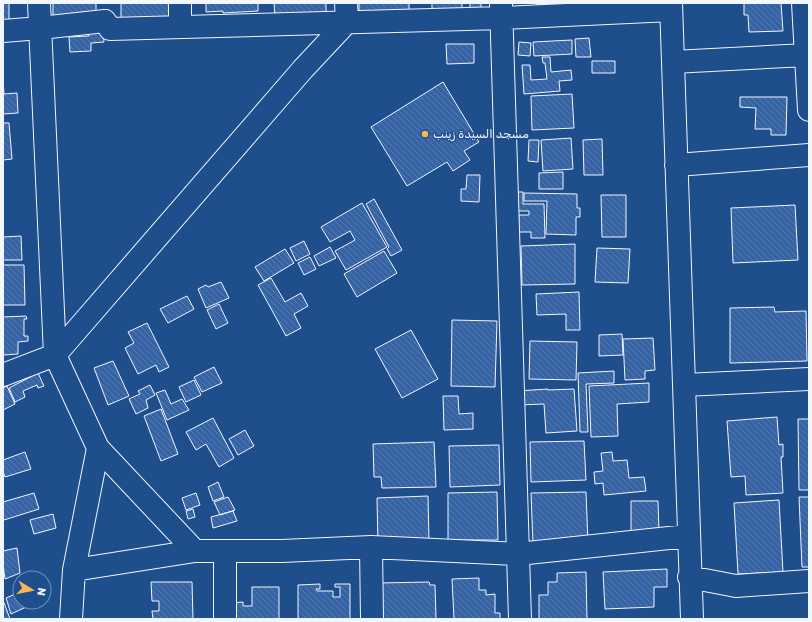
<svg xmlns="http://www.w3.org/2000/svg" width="812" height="622" viewBox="0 0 812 622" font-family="Rubik,'Noto Naskh Arabic',sans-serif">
	<defs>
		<pattern id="building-back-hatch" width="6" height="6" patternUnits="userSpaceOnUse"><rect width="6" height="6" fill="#3563a3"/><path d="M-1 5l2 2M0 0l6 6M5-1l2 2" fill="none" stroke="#537ab1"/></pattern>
	</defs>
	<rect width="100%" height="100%" fill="#1f4e8c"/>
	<path fill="url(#building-back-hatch)" stroke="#f2f6ff" d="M3,3H9V21H3Z
		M53,3H96V17L53,19Z
		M121,3H172V22H121Z
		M206,3H258V11L223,13V11L206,12Z
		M274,3H326V14L275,16Z
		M359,3H409V11H359Z
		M432,3H462V9H432Z
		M470,3H481V9H470Z
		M537,3H562V5H537Z
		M744,3H781L783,31L749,32L748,15H744Z
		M103,24L104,42L91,43V51L70,52L69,37L89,36L88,25Z
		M589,38L591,57H576L575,39Z
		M572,40V54L534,56L533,42Z
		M519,42L531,43L530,56L518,55Z
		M446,44H474V63L447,64Z
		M542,57H550L551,72L571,70L572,80L559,81L560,91L524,94L522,65H530L531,80L547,79L545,63H543Z
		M592,61H615V73H592Z
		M3,79L4,94L17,93L18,113L3,114Z
		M443,82L479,142L464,151L470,160L453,171L447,162L407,186L371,127Z
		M572,94L574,128L532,130L531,96Z
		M740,97H787L786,135H771V129H755L756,108L740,107Z
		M3,123H9L12,159L3,160Z
		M571,138L573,169L543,171L541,140Z
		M602,139L603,175H584L583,140Z
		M529,140H539L538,162L528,161Z
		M563,172V189H539V173Z
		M467,175H480L479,202L461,201V189H466Z
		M518,192H523V204H544L545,238H531V232H518L519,215H529V211H518Z
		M524,193L577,194V208H580V217H576V235L546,234L547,201H524Z
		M601,195H626V237H602Z
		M374,199L402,250L391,256L387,249L389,247L366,204Z
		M362,203L387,247L346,270L335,251L355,240L350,231L330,242L321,227Z
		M795,205L798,260L733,263L731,208Z
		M21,236L22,260H3V237Z
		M304,241L310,254L296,261L290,248Z
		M575,244V284L522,285L521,246Z
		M330,247L336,258L319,266L314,256Z
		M597,248L630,249L628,283L595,282Z
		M285,249L294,263L264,281L255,267Z
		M384,251L397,273L357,297L344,274Z
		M310,257L316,269L304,275L298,263Z
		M3,265H24L25,305H3Z
		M271,278L285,302L301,293L308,306L294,314L301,328L286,336L258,285Z
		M221,282L229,298L206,308L198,289L206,285L208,287Z
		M579,292L580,330H566V314L537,315L536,294Z
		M187,296L194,309L168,323L160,309Z
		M219,304L228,323L216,329L207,310Z
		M774,307L775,312L806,311L807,361L730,363V308Z
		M26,316L27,319H24V336H28V341L18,342V354L3,355V317Z
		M452,320L497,321L495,387L451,386Z
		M147,323L169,367L159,372L156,365L138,374L125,348L134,343L128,332Z
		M411,330L438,379L402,398L375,349Z
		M622,334L623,355L599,356V335Z
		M653,338L655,370L645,371V379L625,380L623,339Z
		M530,341L577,342L576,380L529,379Z
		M113,361L129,396L108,405L94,368Z
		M214,367L222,383L202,392L194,377Z
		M614,371V383L586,384L588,432H580L578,373Z
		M38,373L44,386L38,388L37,385L23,391L25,397L15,402L9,388Z
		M194,380L201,395L186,402L179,387Z
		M649,383V402L617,404L618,436L591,437L589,386Z
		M150,385L155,395L146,400L148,408L136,414L129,399L140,394L138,391Z
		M7,386L15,404L3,410V388Z
		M548,389V390L574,389L577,431L546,433L544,404L518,405L517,391Z
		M165,390L171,404L182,399L189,410L167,420L156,393Z
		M443,396H458L459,414L473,413V429L444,430Z
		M161,409L178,454L161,461L144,416Z
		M777,417L779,445L783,444V457H781L783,493L746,495L745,476L731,477L727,421Z
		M213,418L234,458L219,467L206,444L196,450L186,432Z
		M798,419H809V490H799Z
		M245,430L254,446L238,455L229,439Z
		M584,441L586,480L531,482L530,442Z
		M434,442L436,487L382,488L381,477H374L373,444Z
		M499,445L500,485L450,487L449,446Z
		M25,452L31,469L5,477L3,472V460Z
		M612,452L613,461L627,460L629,478L644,477L646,491L604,495L603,483L595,484L594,472L603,471L601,453Z
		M218,482L224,497L213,501L208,487Z
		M497,492L498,540H448V493Z
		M586,492L588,543L533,544L531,493Z
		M34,493L39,509L4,520L3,515V502Z
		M196,493L200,505L186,510L182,498Z
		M428,496L429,542L378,544L377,498Z
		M228,497L235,510L220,515L214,502Z
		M799,497H809V567H802Z
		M779,500L783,572L738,574L734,503Z
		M631,501H658L659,532H631Z
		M193,509L195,517L188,519L186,511Z
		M233,511L237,521L213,528L211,517Z
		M53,514L56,528L34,534L30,520Z
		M17,548L20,573L5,579L3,564V551Z
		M667,569V587H654V607L605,609L603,572Z
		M586,572L587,619H539V595H548V582H557V573Z
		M479,578V590H486V595L495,594V613H500V619H454L452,579Z
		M151,582H192L193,619H153L152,611H159V601H152Z
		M429,582L430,585H435L436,619H381L379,583Z
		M320,584V589H316L317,591H333V597H340V587H335V584H350V619H298V585Z
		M252,587H279V619H236V612L231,613V603L243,602V606H252Z
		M20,592V602H37L11,614L6,598Z
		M3,600L10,619H3Z"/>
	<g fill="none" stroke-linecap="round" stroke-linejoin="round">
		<g stroke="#f2f6ff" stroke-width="24">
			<path id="minor" d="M39,3L55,355L98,448L195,551L74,570L71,619
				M180,3V27
				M671,3L692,619
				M803,3L809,110
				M501,4L520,619
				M3,31L40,28L105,21L110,29L502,18L671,10
				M673,62L806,55
				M676,165L809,155
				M3,375L55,355L303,69L347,22L346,3
				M684,385L809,379
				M371,547L372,619
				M195,551H282L371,547L518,554L688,536
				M225,551V619
				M74,570L98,448
				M689,577L736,586L809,581"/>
		</g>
		<use href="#minor" stroke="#1f4e8c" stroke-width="22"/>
	</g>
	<circle fill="#ffb74d" stroke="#1f4e8c" stroke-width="1.5" cx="425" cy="134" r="4"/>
	<g text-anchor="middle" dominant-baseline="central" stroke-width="3" stroke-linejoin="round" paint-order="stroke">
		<g font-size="12" fill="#f2f6ff" stroke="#1f4e8c" text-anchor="start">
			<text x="433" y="134">مسجد السيدة زينب</text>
		</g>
	</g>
	<rect width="812" height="622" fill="none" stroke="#f2f6ff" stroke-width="8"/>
	<g transform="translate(32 590) rotate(100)"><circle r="19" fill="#1f4e8c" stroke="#7391ba"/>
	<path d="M0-3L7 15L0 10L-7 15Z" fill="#ffb74d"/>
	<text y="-6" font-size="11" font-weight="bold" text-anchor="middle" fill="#f2f6ff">N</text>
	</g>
</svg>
